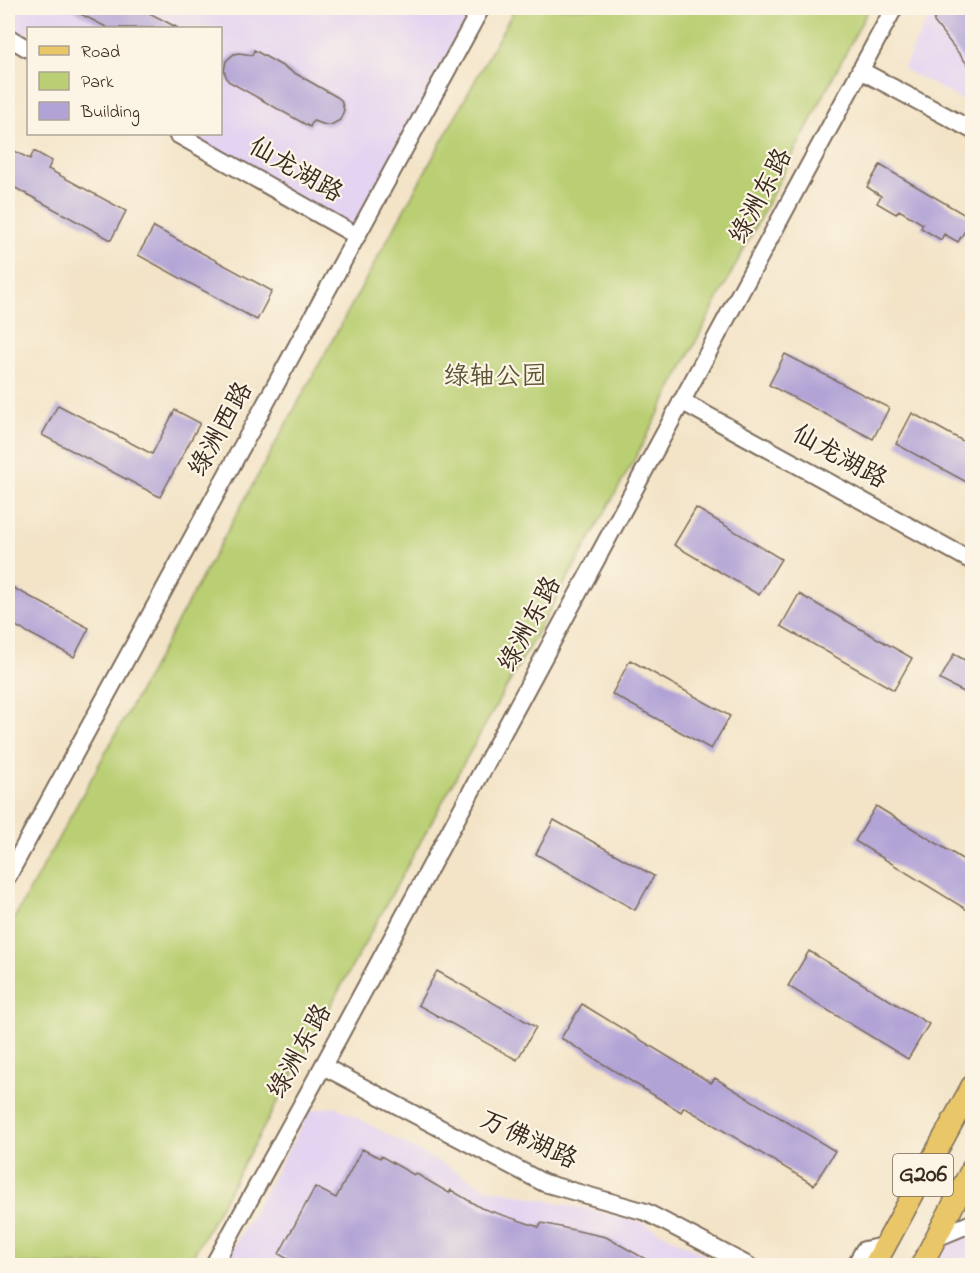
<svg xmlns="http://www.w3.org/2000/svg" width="980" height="1273" viewBox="0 0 980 1273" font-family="'Indie Flower','LXGW WenKai TC',sans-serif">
	<rect width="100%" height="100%" fill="#fcf5e5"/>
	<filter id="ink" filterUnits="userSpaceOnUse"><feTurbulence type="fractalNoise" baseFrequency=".0167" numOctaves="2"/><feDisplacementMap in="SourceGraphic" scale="12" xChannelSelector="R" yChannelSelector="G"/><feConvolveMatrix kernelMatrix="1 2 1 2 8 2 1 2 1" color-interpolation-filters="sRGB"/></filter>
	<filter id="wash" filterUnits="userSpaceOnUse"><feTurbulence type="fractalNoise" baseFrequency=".008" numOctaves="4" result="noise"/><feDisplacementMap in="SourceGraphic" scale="24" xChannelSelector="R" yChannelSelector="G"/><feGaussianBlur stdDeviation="1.35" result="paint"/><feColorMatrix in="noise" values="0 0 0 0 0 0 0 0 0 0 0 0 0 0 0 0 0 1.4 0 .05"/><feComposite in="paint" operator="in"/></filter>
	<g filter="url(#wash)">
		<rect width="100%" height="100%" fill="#f3e4c8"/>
		<path fill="#e4d3f1" d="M8,8H481L357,236L177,134H220V28H28V49L8,37Z
			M933,8H972V105L903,69Z
			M335,1106L487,1188L635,1219L725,1265L223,1266L310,1111Z
			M972,1223V1265L921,1266L936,1238Z"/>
		<path fill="#bacf73" stroke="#7a7c48" stroke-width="1.5" d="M515,8H869L638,453L470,752L188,1265H8V930Z"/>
		<g id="blocks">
			<path fill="#b1a3d6" d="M69,8H140L178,28H108Z
				M941,8H972V70L934,22V19Z
				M254,50L337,97L341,100L344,110L340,120L331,125H326L313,121L310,127L228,81L224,71L226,61L234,54L239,53L252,55Z
				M10,149L30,159L34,151L52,161L48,169L126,211L111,240L8,184V154Z
				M880,165L972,219L958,242L944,234L941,240L921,228L923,224L899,210L896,214L877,203L881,196L867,187Z
				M154,227L272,291L257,320L138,255Z
				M785,354L889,408L873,439L769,385Z
				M58,405L152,454L175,410L200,423L160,497L42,435Z
				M912,413L972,446V485L896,444Z
				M696,508L781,559L759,595L674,545Z
				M8,585L89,628L74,657L8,622Z
				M799,594L912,658L894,690L781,626Z
				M954,654L972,664V696L940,680Z
				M630,660L730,716L711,749L612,694Z
				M876,806L972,865V913L855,841Z
				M554,820L654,876L635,910L536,854Z
				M809,951L929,1024L908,1059L788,986Z
				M437,971L536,1027L517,1060L418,1005Z
				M582,1004L711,1083L715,1078L835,1151L814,1185L684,1107L681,1112L561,1038Z
				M362,1149L380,1158L381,1156L414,1175L415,1173L449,1193L451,1190L481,1208L539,1227L542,1223L606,1237L658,1266H300L279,1254L315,1187L336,1198Z"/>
		</g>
	</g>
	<g filter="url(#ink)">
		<use href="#blocks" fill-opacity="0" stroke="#7b6b5a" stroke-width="1.5"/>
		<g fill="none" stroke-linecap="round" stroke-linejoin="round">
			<g stroke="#7b6b5a" stroke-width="20">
				<path id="minor" d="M8,37L28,49
					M860,70L972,130
					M177,134L357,236
					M681,401L972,561
					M8,876L481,8
					M323,1066L544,1183L646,1212L749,1266
					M936,1238L972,1223
					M213,1266L323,1066L894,8
					M855,1266L864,1250L884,1246"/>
			</g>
			<g stroke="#7b6b5a" stroke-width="24">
				<path id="major" d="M874,1266L972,1086
					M921,1266L972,1169"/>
			</g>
			<use href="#minor" stroke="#fff" stroke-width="16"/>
			<use href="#major" stroke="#e9c769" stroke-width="21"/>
		</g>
	</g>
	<g text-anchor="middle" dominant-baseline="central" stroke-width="4.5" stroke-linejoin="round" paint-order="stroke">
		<rect fill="#fcf5e5" stroke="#75675a" stroke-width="1.5" x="893" y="1154" width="60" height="42" rx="4.5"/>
		<g font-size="24" font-weight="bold" fill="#3b2a1e">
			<text x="923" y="1175">G206</text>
		</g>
		<g font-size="26" fill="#3b2a1e" stroke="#fcf5e5">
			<text transform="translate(295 171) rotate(30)">仙龙湖路</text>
			<text transform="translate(762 197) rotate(-62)">绿洲东路</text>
			<text transform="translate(222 430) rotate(-61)">绿洲西路</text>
			<text transform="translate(839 458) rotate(29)">仙龙湖路</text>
			<text transform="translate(531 625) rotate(-62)">绿洲东路</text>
			<text transform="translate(301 1052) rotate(-61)">绿洲东路</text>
			<text transform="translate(528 1141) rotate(25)">万佛湖路</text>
		</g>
		<g font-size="26" fill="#5b5333" stroke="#fcf5e5">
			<text x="495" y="378">绿轴公园</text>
		</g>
	</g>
	<rect width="980" height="1273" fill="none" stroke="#fcf5e5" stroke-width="30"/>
	<rect x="27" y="27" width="195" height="108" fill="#fcf5e5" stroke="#afa495" stroke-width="1.5"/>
	<rect x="39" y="46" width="30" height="9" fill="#e9c769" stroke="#afa495" stroke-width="1.5"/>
	<text x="81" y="57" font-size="18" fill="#3b2a1e">Road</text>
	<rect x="39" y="72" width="30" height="18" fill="#bacf73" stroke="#afa495" stroke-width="1.5"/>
	<text x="81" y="87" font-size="18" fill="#3b2a1e">Park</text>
	<rect x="39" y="102" width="30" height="18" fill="#b1a3d6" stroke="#afa495" stroke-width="1.5"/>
	<text x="81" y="117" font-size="18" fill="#3b2a1e">Building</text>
</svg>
